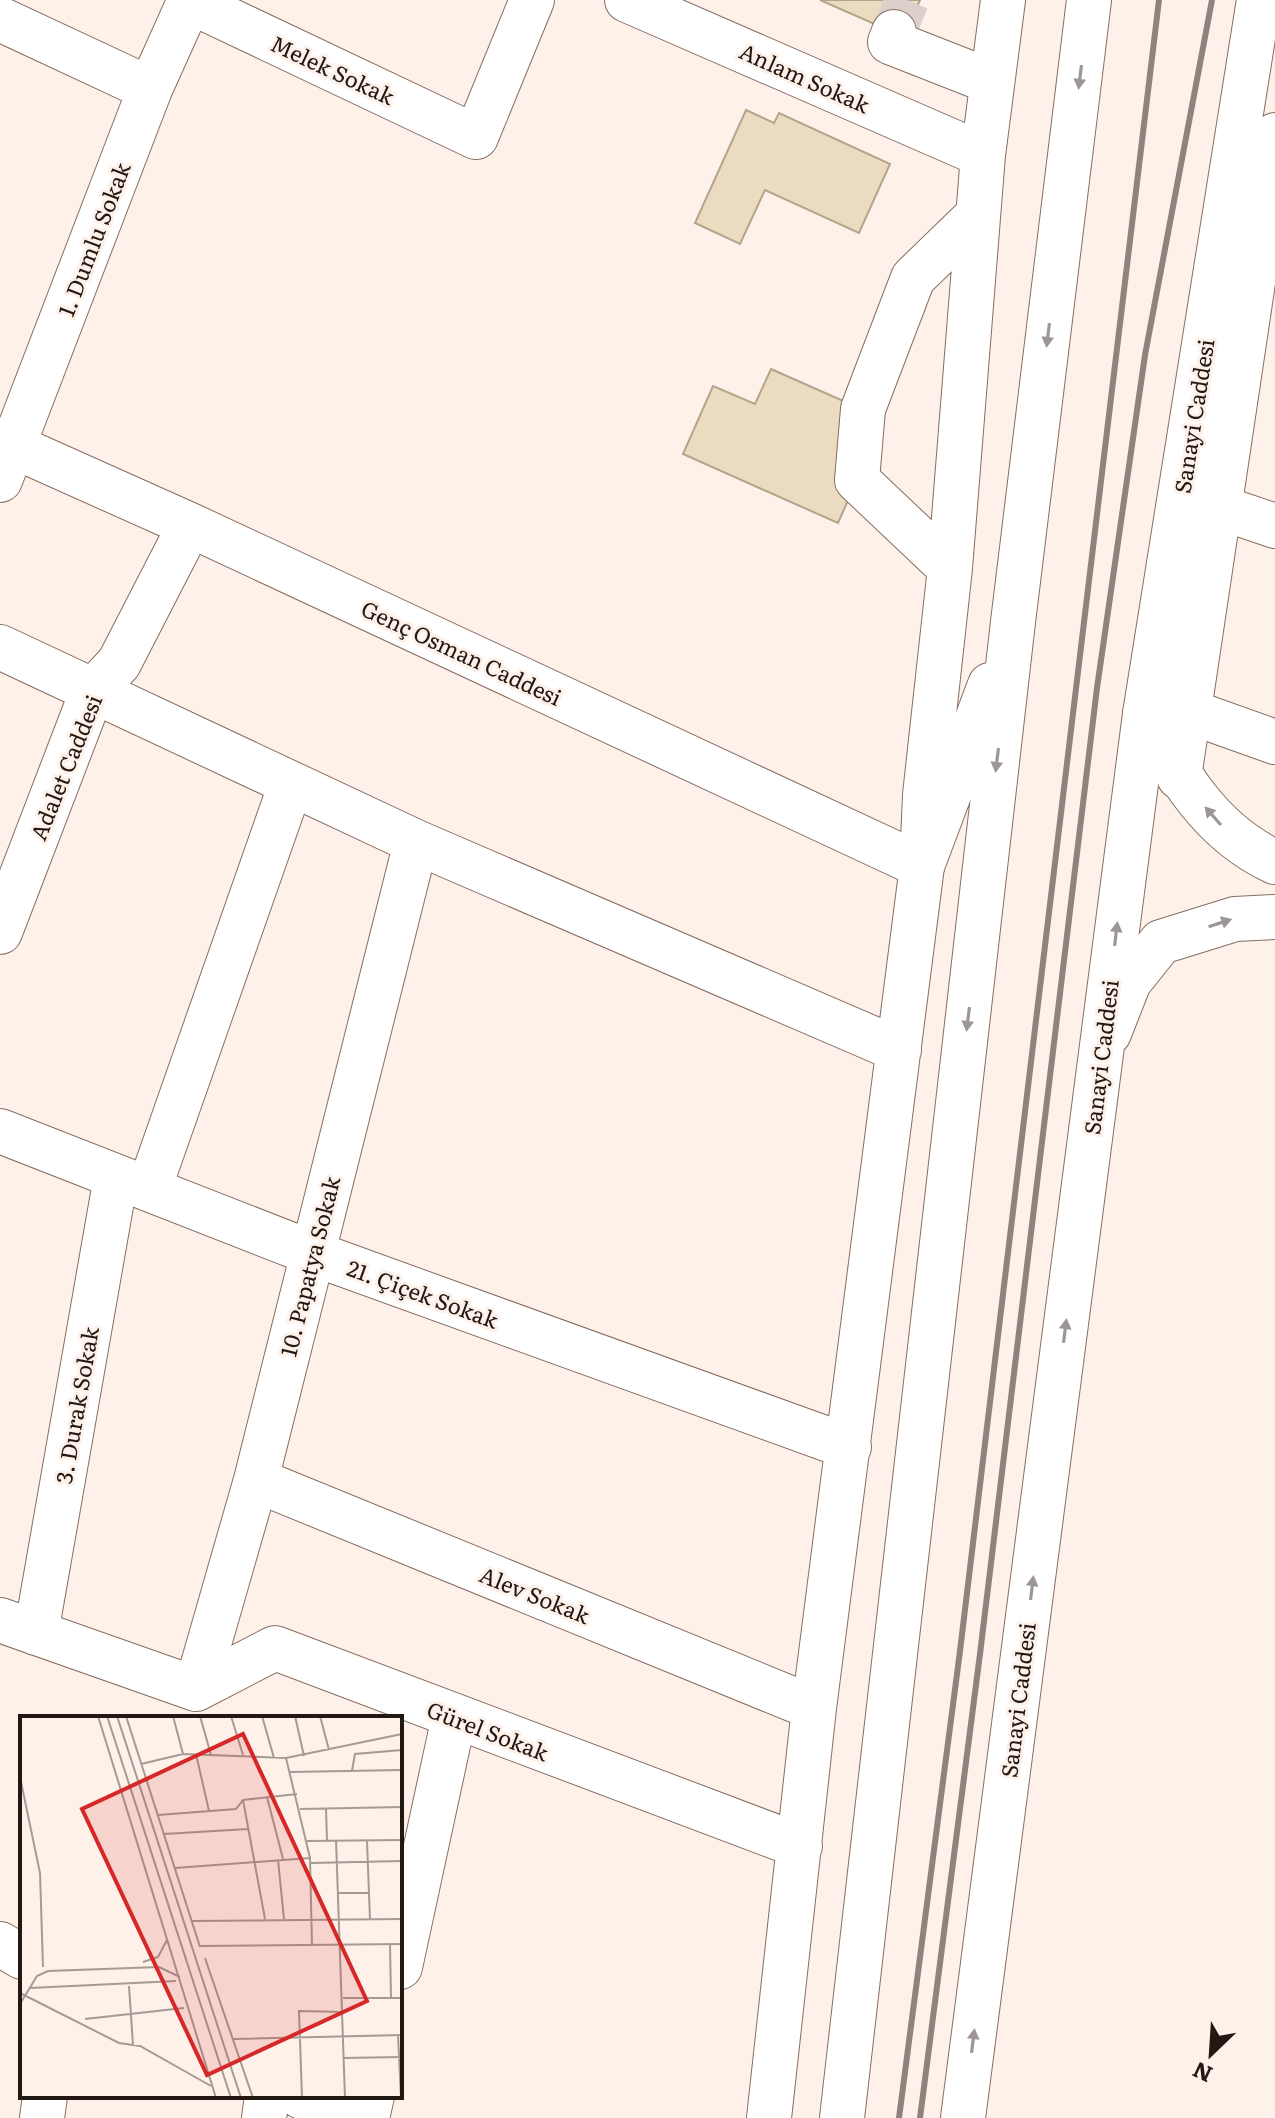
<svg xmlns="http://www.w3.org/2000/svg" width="1275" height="2118" viewBox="0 0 1275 2118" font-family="Literata,serif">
	<rect width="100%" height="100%" fill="#fdf1ea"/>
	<path fill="#ebdbc1" stroke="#b3a48b" stroke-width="2" d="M820,0H920L904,37Z
		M746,110L774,123L779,113L890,164L859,233L765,190L740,244L695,223Z
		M771,369L884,419L838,523L683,454L713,386L755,404Z"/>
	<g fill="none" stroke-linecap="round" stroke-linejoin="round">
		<path stroke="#dcd0ca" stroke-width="44" stroke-dasharray="44 22" stroke-linecap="butt" d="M894,32L907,0"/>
		<g stroke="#876e5f" stroke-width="46">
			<path id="minor" d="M627,0L983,155
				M189,1L476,137L532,0
				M0,19L150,89
				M894,32L890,42L992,82
				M0,440L190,525L922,866
				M0,480L150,89L190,0
				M1219,507L1275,526
				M950,568L857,480L863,409L913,278L978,215
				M0,647L416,842L899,1050
				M1188,711L1275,742
				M1179,777L1275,135
				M0,932L92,692L119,663L190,525
				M0,1131L312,1253L849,1447
				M149,1189L291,784
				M256,1480L814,1708
				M0,1620L196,1689L275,1648L800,1846
				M36,1633L116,1177
				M196,1689L256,1480L416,842
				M0,1944L22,1957
				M400,1967L454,1717
				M300,2096L344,2118
				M42,2118L45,2096
				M264,2118L267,2096
				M367,2118L372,2096
				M769,2118L814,1708L922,866L925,795L950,568L983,155L1003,0"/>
		</g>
		<g stroke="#876e5f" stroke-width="46">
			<path id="major" d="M1145,714C1177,774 1210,832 1275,862
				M1109,1033L1129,982L1161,942L1235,919L1275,917"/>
		</g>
		<g stroke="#876e5f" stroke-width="46">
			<path id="highway" d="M922,866L990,685
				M842,2118L1013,622L1089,0
				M963,2118L1145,714L1259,0"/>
		</g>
		<use href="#minor" stroke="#fff" stroke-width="44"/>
		<use href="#major" stroke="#fff" stroke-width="44"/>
		<use href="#highway" stroke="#fff" stroke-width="44"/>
		<path stroke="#8f847d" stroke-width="6" d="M899,2118L960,1651L1159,0
			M920,2118L980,1654L1097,688L1145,355L1212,0"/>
	</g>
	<defs><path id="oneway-solid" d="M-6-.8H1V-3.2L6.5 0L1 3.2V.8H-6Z" transform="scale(2)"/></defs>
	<g fill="#9c9794">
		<use href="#oneway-solid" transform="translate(1080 77) rotate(97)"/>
		<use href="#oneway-solid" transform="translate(1048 335) rotate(97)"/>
		<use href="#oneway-solid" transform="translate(997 760) rotate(97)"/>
		<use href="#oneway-solid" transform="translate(1213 816) rotate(-131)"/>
		<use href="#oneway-solid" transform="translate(1220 923) rotate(-18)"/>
		<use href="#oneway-solid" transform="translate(1116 934) rotate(-83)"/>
		<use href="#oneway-solid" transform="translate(968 1019) rotate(97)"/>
		<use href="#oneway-solid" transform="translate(1065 1331) rotate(-83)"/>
		<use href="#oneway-solid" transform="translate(1032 1588) rotate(-83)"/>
		<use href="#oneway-solid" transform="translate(973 2041) rotate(-83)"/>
	</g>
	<g text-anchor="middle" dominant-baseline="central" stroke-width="6" stroke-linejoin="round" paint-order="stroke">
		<g font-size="22" fill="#221812" stroke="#fdf1ea">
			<text transform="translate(333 69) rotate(25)">Melek Sokak</text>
			<text transform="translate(805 77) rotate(24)">Anlam Sokak</text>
			<text transform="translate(93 239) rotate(-69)">1. Dumlu Sokak</text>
			<text transform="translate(1193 416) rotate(-81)">Sanayi Caddesi</text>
			<text transform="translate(462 652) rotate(25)">Genç Osman Caddesi</text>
			<text transform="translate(65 767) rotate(-68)">Adalet Caddesi</text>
			<text transform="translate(1100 1057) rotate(-83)">Sanayi Caddesi</text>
			<text transform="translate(309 1266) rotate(-76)">10. Papatya Sokak</text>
			<text transform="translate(423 1293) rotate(20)">21. Çiçek Sokak</text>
			<text transform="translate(76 1405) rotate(-80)">3. Durak Sokak</text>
			<text transform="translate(535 1594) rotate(22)">Alev Sokak</text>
			<text transform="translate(1017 1700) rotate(-83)">Sanayi Caddesi</text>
			<text transform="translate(488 1730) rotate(21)">Gürel Sokak</text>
		</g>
	</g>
	<g transform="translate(20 1716)">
		<rect width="382" height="382" fill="#fdf1ea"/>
		<path fill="none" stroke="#a59a94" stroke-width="2" d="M78,0L196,382M87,0L211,382M97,0L221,382M106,0L180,231M153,0L163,38M180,0L191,39M211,0L223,39M242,0L254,42M275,0L284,40M300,0L309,34M176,38L189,95M266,42L290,142L292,230M121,48L163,38L266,42L382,18M332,55L335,38L382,34M270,56L382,54M0,61L20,157L23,251M247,81L263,143M223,84L245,203M306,92L307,125M280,93L382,91M138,99L216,93L223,84L277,78M144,118L228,113M316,124L325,382M287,125L382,124M347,125L350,204M258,144L264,203M291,147L382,145M155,152L290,142M317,177H349M172,205L382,203M370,229L371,282M180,230L382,228M185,242L233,382M123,246L138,241L147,224M109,270L113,329M10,272L156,265M0,277L99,327L120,330L191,370M323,282H382M0,288L17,260L28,255L139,251L160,261M65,303L164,292M378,319L381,382M214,323L382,319M323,342L381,341M282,382L279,295L323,296"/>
		<path fill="#d62828" fill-opacity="0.15" stroke="#d62828" stroke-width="4" d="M223,18L347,285L187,359L62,93Z"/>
		<rect width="382" height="382" fill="none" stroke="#221812" stroke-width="4"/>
	</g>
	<g transform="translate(1211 2054) rotate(205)" stroke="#fdf1ea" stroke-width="6" paint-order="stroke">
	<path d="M0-6L14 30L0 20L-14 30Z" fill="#221812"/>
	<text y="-12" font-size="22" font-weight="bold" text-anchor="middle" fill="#221812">N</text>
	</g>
</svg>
